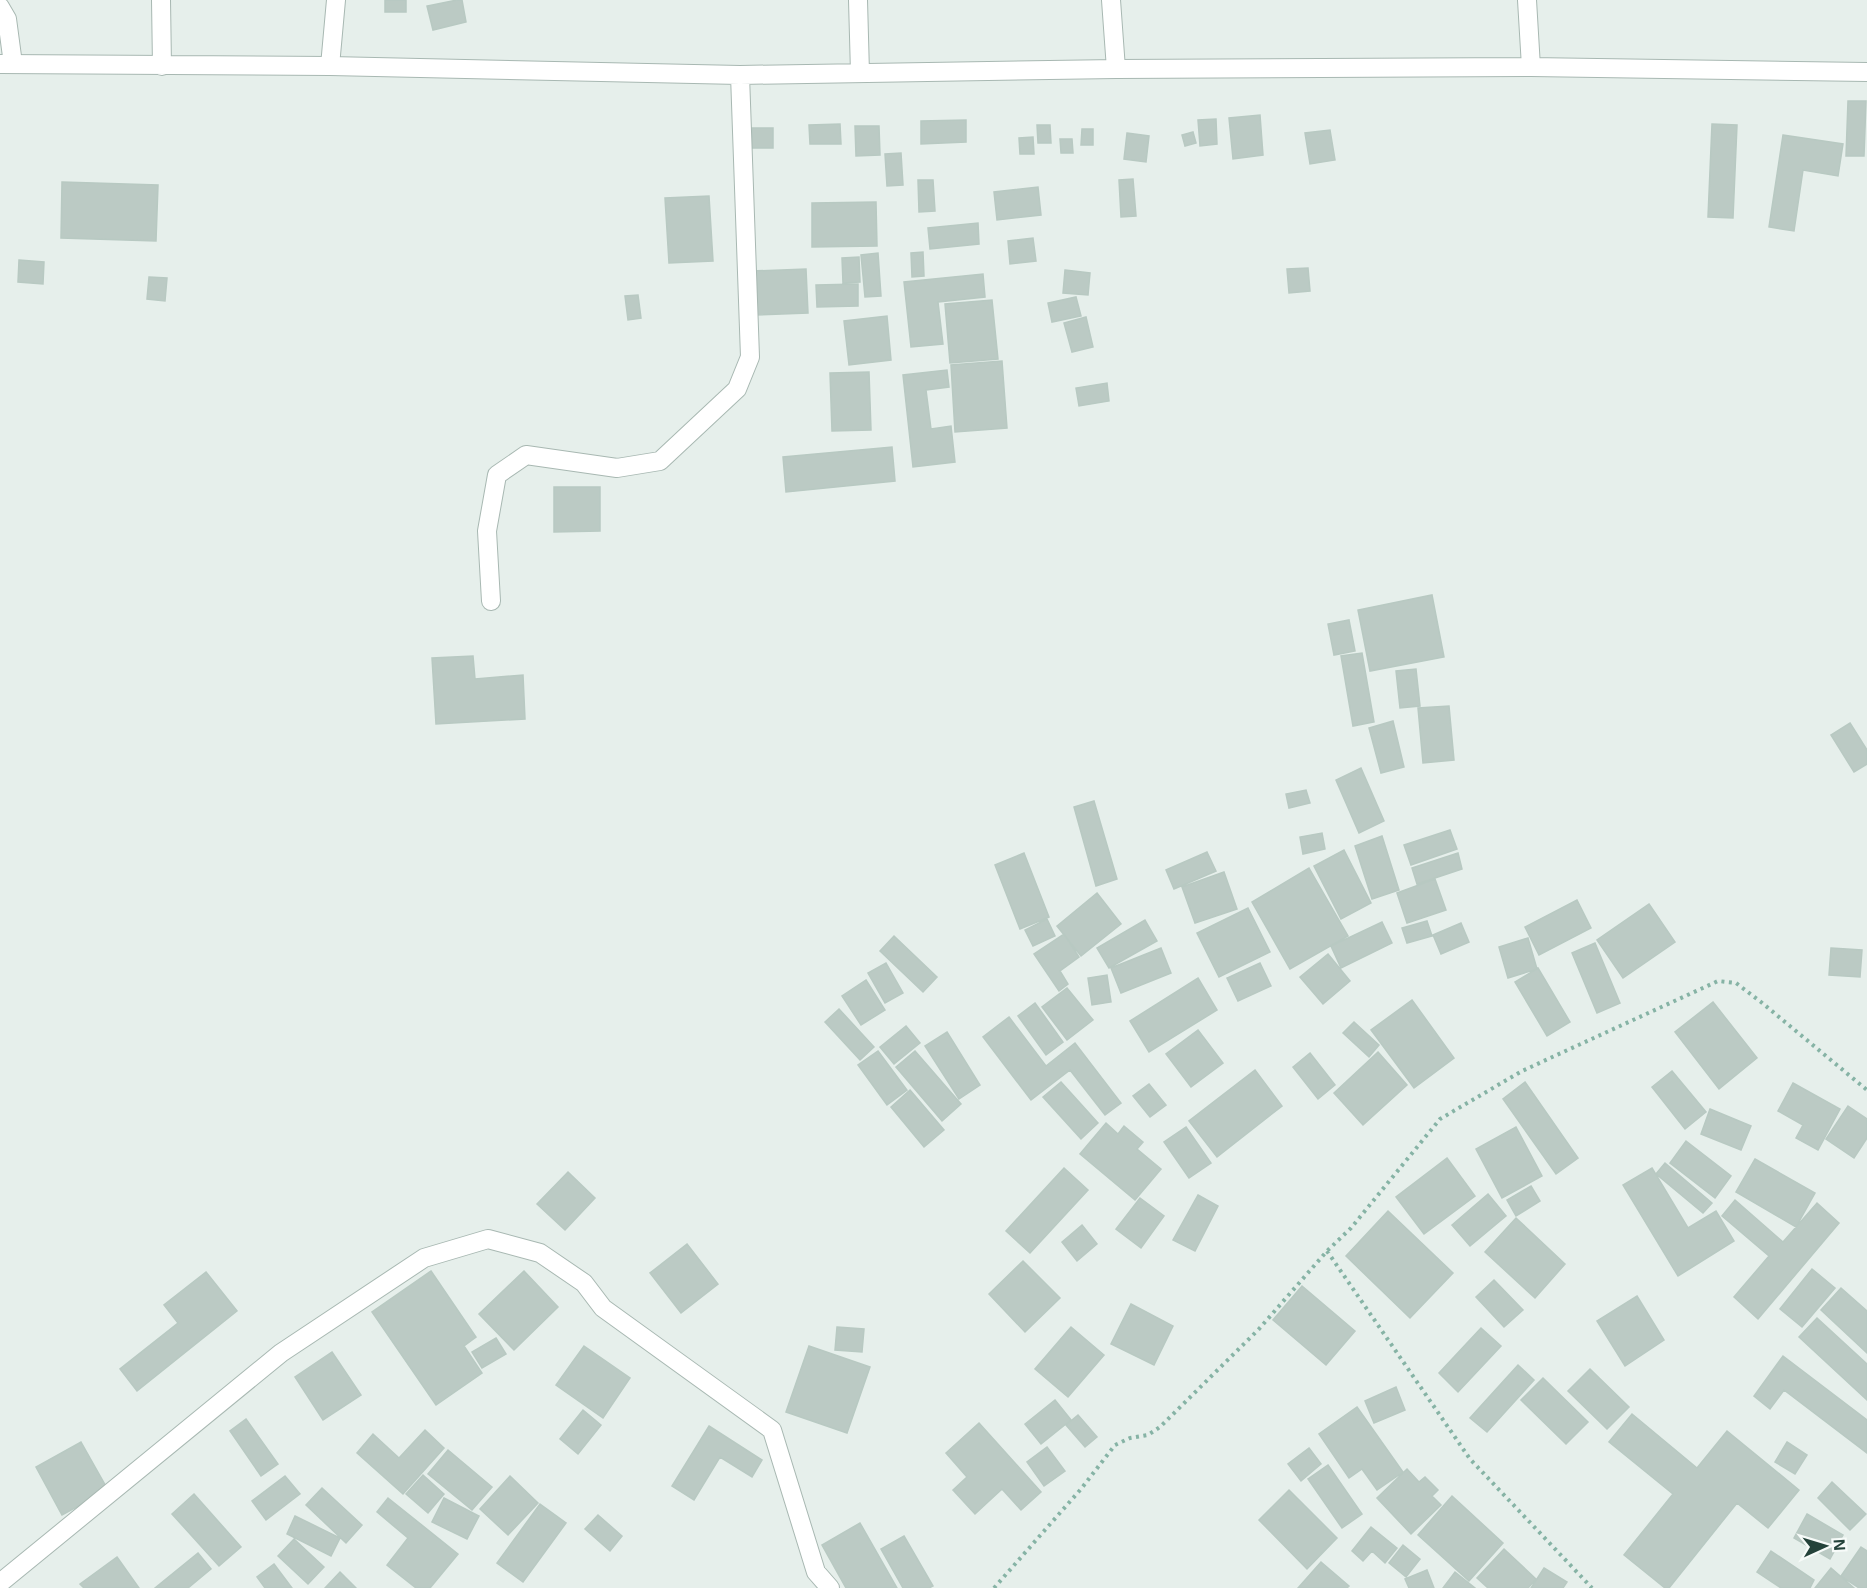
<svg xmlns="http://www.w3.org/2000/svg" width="1867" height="1588" viewBox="0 0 1867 1588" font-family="Helvetica,sans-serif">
	<rect width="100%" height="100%" fill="#e6efeb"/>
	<path fill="#bbcac4" stroke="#b8c9c2" stroke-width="1.5" d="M385,0H406V12H385Z
		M457,0H462L466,22L433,30L427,6Z
		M1848,101H1866L1864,156H1846Z
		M1260,115L1263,155L1233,159L1229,118Z
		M1216,119L1217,144L1200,146L1198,120Z
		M966,120V142L921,144V121Z
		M840,124L841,144H810L809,125Z
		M1712,124L1737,125L1733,218L1708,217Z
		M1037,125H1050L1051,143H1038Z
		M855,126H879L880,155L856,156Z
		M752,128H773V148H752Z
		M1082,129H1093V145H1081Z
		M1330,130L1335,160L1310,164L1305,133Z
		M1193,132L1196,143L1185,146L1182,135Z
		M1127,133L1149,136L1146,162L1124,159Z
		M1783,135L1843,144L1838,176L1803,170L1794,231L1769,227Z
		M1033,137L1034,154H1020L1019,138Z
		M1060,139H1072L1073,153H1061Z
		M901,153L903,185L887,186L885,154Z
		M1133,179L1136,216L1121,217L1119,180Z
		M918,180H933L935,211L919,212Z
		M62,182L158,185L156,241L61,238Z
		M1038,187L1041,215L997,220L994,192Z
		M709,196L713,261L669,263L665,198Z
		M876,202L877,246L812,247V203Z
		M978,223L979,244L930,249L928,228Z
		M1033,238L1036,261L1010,264L1008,241Z
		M923,252L924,276L912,277L911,253Z
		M878,253L881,296L865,297L861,255Z
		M859,257L860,282L843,283L842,258Z
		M19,260L44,262L43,284L18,282Z
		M1308,268L1310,291L1289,293L1287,269Z
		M806,269L808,313L754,315L752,271Z
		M1065,270L1090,273L1088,295L1063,293Z
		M983,274L985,297L938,302L943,344L911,347L904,282Z
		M149,277L167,278L165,301L147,299Z
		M858,284V306L817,307L816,285Z
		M638,295L641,318L628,320L625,296Z
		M1076,297L1081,316L1052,322L1048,303Z
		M992,300L998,359L950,363L945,304Z
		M887,316L891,360L849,365L844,321Z
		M1086,317L1093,347L1072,352L1064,323Z
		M1002,361L1007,428L955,432L951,365Z
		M947,370L949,387L926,390L931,429L951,426L955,462L913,467L903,375Z
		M869,372L871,430L832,431L830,373Z
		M1107,383L1109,401L1079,406L1076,388Z
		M892,447L895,481L786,492L783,457Z
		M554,487H600V531L554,532Z
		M1432,595L1444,657L1370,671L1358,610Z
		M1349,620L1355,651L1334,655L1328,624Z
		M1362,653L1374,722L1353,726L1341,656Z
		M473,656L475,679L523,675L525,719L436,724L432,658Z
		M1416,669L1420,706L1400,708L1396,671Z
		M1449,706L1454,760L1423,763L1418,708Z
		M1393,721L1404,767L1381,773L1369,728Z
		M1850,723L1867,750V764L1854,772L1831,735Z
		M1361,768L1384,821L1359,833L1336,780Z
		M1306,790L1310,803L1289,808L1286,794Z
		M1094,801L1117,879L1096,886L1074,807Z
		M1450,830L1457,849L1411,865L1404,845Z
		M1322,833L1325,849L1303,854L1300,837Z
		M1382,836L1399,890L1372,899L1355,846Z
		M1344,850L1371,903L1341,919L1314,866Z
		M1207,852L1216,871L1174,889L1166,870Z
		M1024,853L1049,917L1020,929L995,865Z
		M1458,853L1462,869L1417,884L1412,868Z
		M1309,868L1348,936L1290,969L1252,902Z
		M1224,872L1237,909L1195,923L1182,887Z
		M1435,879L1446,910L1407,923L1397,893Z
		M1097,893L1121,924L1081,956L1057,926Z
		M1577,900L1591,928L1539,955L1525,927Z
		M1649,904L1675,942L1623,978L1597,940Z
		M1248,908L1270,952L1219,977L1197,933Z
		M1047,919L1055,936L1033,946L1025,930Z
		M1145,920L1157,941L1109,968L1097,948Z
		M1427,921L1432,936L1407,943L1402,928Z
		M1382,922L1392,943L1341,968L1331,946Z
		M1461,923L1469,942L1441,954L1433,935Z
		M1064,934L1079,957L1060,971L1068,984L1059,991L1034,954Z
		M894,936L937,977L923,992L880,951Z
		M1528,938L1537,969L1508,978L1499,947Z
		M1595,943L1620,1003L1597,1013L1572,953Z
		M1161,948L1171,973L1121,993L1111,968Z
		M1831,948L1862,950L1860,977L1829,975Z
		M1328,954L1350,981L1323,1004L1300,977Z
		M886,963L903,993L885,1003L868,973Z
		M1260,963L1271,986L1238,1001L1227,978Z
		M1538,968L1570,1022L1547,1036L1515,982Z
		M1107,975L1111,1002L1092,1005L1088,978Z
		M1198,978L1217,1010L1149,1052L1130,1021Z
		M866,980L885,1010L861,1025L842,996Z
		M1067,988L1093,1020L1067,1040L1042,1007Z
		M1412,1000L1454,1058L1414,1088L1371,1030Z
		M1713,1002L1757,1058L1719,1089L1675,1032Z
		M1035,1003L1063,1042L1046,1055L1018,1016Z
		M839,1009L874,1047L860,1060L825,1022Z
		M1009,1017L1046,1066L1075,1043L1121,1103L1105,1115L1070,1070L1031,1100L983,1037Z
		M1354,1022L1379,1045L1369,1057L1343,1033Z
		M906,1026L920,1043L894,1064L880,1047Z
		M1198,1030L1223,1063L1191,1087L1166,1054Z
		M947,1032L980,1085L959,1099L925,1046Z
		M878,1051L907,1090L887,1105L858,1065Z
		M915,1051L961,1104L942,1121L896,1067Z
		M1378,1052L1407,1085L1363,1125L1334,1093Z
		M1310,1053L1335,1085L1318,1099L1293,1067Z
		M1255,1070L1282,1106L1217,1157L1189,1121Z
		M1672,1071L1706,1112L1685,1129L1652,1087Z
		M1061,1082L1098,1123L1081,1139L1043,1097Z
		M1525,1082L1578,1158L1556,1174L1503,1099Z
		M1793,1083L1840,1109L1818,1150L1796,1138L1803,1125L1778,1111Z
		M1149,1084L1166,1105L1150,1117L1133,1096Z
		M910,1090L944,1130L924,1147L891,1107Z
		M1848,1106L1867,1119V1138L1854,1158L1826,1139Z
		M1710,1109L1751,1126L1741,1150L1701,1134Z
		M1106,1123L1118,1134L1124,1126L1143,1142L1137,1149L1161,1169L1135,1200L1080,1154Z
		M1186,1127L1211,1163L1189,1178L1164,1142Z
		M1516,1127L1542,1176L1502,1198L1476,1149Z
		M1686,1141L1731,1176L1715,1198L1670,1163Z
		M1447,1158L1475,1196L1424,1234L1396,1197Z
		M1755,1159L1815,1193L1796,1227L1736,1192Z
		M1665,1163L1712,1203L1703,1213L1656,1174Z
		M1064,1168L1088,1190L1030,1253L1006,1231Z
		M1652,1168L1688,1228L1716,1211L1734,1241L1678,1276L1623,1185Z
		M568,1172L595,1198L565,1230L537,1204Z
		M1531,1186L1540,1201L1516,1216L1507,1200Z
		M1488,1194L1506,1216L1470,1246L1452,1225Z
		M1198,1195L1218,1206L1195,1251L1173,1240Z
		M1140,1198L1164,1216L1141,1248L1116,1229Z
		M1735,1200L1783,1242L1817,1203L1839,1223L1758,1319L1734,1297L1769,1256L1722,1216Z
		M1388,1211L1453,1273L1410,1318L1346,1256Z
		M1516,1218L1565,1264L1535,1298L1485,1252Z
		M1082,1225L1097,1244L1077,1261L1062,1242Z
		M687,1244L718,1284L681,1313L650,1273Z
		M1023,1261L1060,1298L1025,1332L989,1294Z
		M1812,1269L1835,1288L1802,1327L1780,1309Z
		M431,1271L476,1337L464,1346L482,1373L436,1405L372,1312Z
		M524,1271L558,1307L514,1350L479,1314Z
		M206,1272L237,1311L137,1391L120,1369L178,1323L164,1305Z
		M1494,1280L1523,1310L1504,1327L1476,1297Z
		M1302,1286L1355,1331L1326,1365L1273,1320Z
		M1841,1288L1867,1311V1353L1821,1310Z
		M1637,1296L1664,1340L1625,1366L1597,1321Z
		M1131,1304L1173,1326L1154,1365L1111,1344Z
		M1817,1318L1867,1364V1400L1799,1337Z
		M837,1327L864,1329L862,1352L835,1350Z
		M1071,1327L1104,1355L1068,1397L1035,1369Z
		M1481,1328L1501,1346L1458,1392L1439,1373Z
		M496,1338L506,1354L482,1368L472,1352Z
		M584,1346L630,1378L603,1418L556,1385Z
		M809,1346L870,1367L847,1433L786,1412Z
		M332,1352L361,1395L323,1420L295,1377Z
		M1783,1356L1867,1420V1453L1784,1390L1770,1409L1754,1396Z
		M1518,1365L1534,1380L1487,1432L1470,1418Z
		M1590,1369L1629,1407L1607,1429L1568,1391Z
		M1543,1378L1588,1422L1566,1444L1521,1400Z
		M1396,1387L1405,1410L1374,1423L1365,1401Z
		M1055,1400L1071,1420L1041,1444L1025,1424Z
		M1357,1407L1403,1472L1377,1490L1362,1469L1349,1478L1319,1434Z
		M583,1410L601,1425L578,1454L560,1439Z
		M1632,1414L1697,1468L1727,1431L1799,1490L1768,1528L1737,1503L1669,1588H1665L1624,1555L1673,1494L1609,1442Z
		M1078,1415L1097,1437L1085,1447L1066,1425Z
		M246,1419L278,1464L261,1476L230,1431Z
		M979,1423L1041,1492L1021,1510L1002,1489L975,1514L953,1490L967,1477L946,1453Z
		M709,1426L762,1460L752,1477L720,1457L694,1500L672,1486Z
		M425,1430L444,1448L403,1494L357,1453L373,1434L399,1458Z
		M81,1442L108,1490L62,1515L36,1467Z
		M1787,1442L1807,1455L1795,1474L1775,1462Z
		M1047,1447L1065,1471L1044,1486L1027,1462Z
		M1309,1448L1321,1464L1301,1481L1288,1464Z
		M448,1450L492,1487L472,1510L428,1474Z
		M1328,1465L1362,1514L1342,1528L1308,1479Z
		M1407,1469L1419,1482L1425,1477L1438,1490L1432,1496L1441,1505L1411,1534L1377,1498Z
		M423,1475L444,1494L428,1513L406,1494Z
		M285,1476L300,1494L266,1520L252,1501Z
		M510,1476L538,1503L508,1535L480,1509Z
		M1832,1482L1866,1514L1850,1530L1818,1498Z
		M322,1488L362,1525L346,1543L306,1505Z
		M1289,1490L1337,1538L1307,1569L1259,1520Z
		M194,1494L241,1547L219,1566L172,1514Z
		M1452,1496L1503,1543L1469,1581L1418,1535Z
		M388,1498L458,1554L430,1588H416L387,1565L408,1538L377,1512Z
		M444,1498L479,1516L467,1539L432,1522Z
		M540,1504L566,1523L523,1582L497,1563Z
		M1807,1514L1843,1535L1830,1559L1794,1538Z
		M598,1515L622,1536L610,1551L585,1529Z
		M295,1516L340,1538L331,1556L287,1534Z
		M860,1523L897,1588H846L822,1545Z
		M1371,1527L1397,1548L1385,1563L1372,1551L1363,1561L1352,1551Z
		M904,1536L933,1586L929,1588H903L881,1549Z
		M294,1539L324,1567L308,1584L278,1556Z
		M1403,1545L1420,1559L1406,1577L1389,1563Z
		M1861,1547L1867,1551V1588H1859L1841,1576Z
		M1504,1549L1536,1579L1528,1588H1488L1477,1578Z
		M1771,1551L1814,1580L1810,1588H1781L1757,1572Z
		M198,1553L211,1569L188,1588H155Z
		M117,1557L139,1588H84L80,1584Z
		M1321,1562L1349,1586L1347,1588H1298Z
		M274,1564L292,1588H265L257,1577Z
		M1544,1568L1567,1582L1563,1588H1531Z
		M1831,1568L1854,1588H1815Z
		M1427,1570L1434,1588H1409L1405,1579Z
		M340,1572L356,1588H325Z
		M1455,1572L1475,1588H1443Z"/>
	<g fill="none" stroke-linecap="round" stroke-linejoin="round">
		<g stroke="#a8b8b2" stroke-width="20">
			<path id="minor" d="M161,0L162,66
				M858,0L860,73
				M1111,0L1116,69
				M1527,0L1531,67
				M0,7L7,19L13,64
				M0,64L330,66L740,75L1116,69L1531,67L1867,72
				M330,66L336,0
				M491,601L487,531L497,475L526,455L617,468L660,461L737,389L750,357L740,75
				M0,1583L281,1353L424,1258L488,1239L540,1253L584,1283L603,1308L772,1430L816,1572L830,1588"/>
		</g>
		<path stroke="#86b3a5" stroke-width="4" stroke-dasharray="3 4.5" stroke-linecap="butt" d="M1327,1251L1470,1459L1592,1588
			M994,1588L1081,1489L1115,1445L1130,1438L1148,1435L1160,1427L1259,1329L1327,1251L1351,1228L1440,1119L1522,1071L1718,981L1736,983L1761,1002L1867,1090"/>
		<use href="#minor" stroke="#fff" stroke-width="18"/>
	</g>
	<g transform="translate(1825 1546) rotate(86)" stroke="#f7fbf9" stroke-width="4.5" paint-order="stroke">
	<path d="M0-4.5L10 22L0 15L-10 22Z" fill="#24423a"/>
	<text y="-9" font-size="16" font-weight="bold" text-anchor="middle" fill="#24423a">N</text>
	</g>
</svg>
